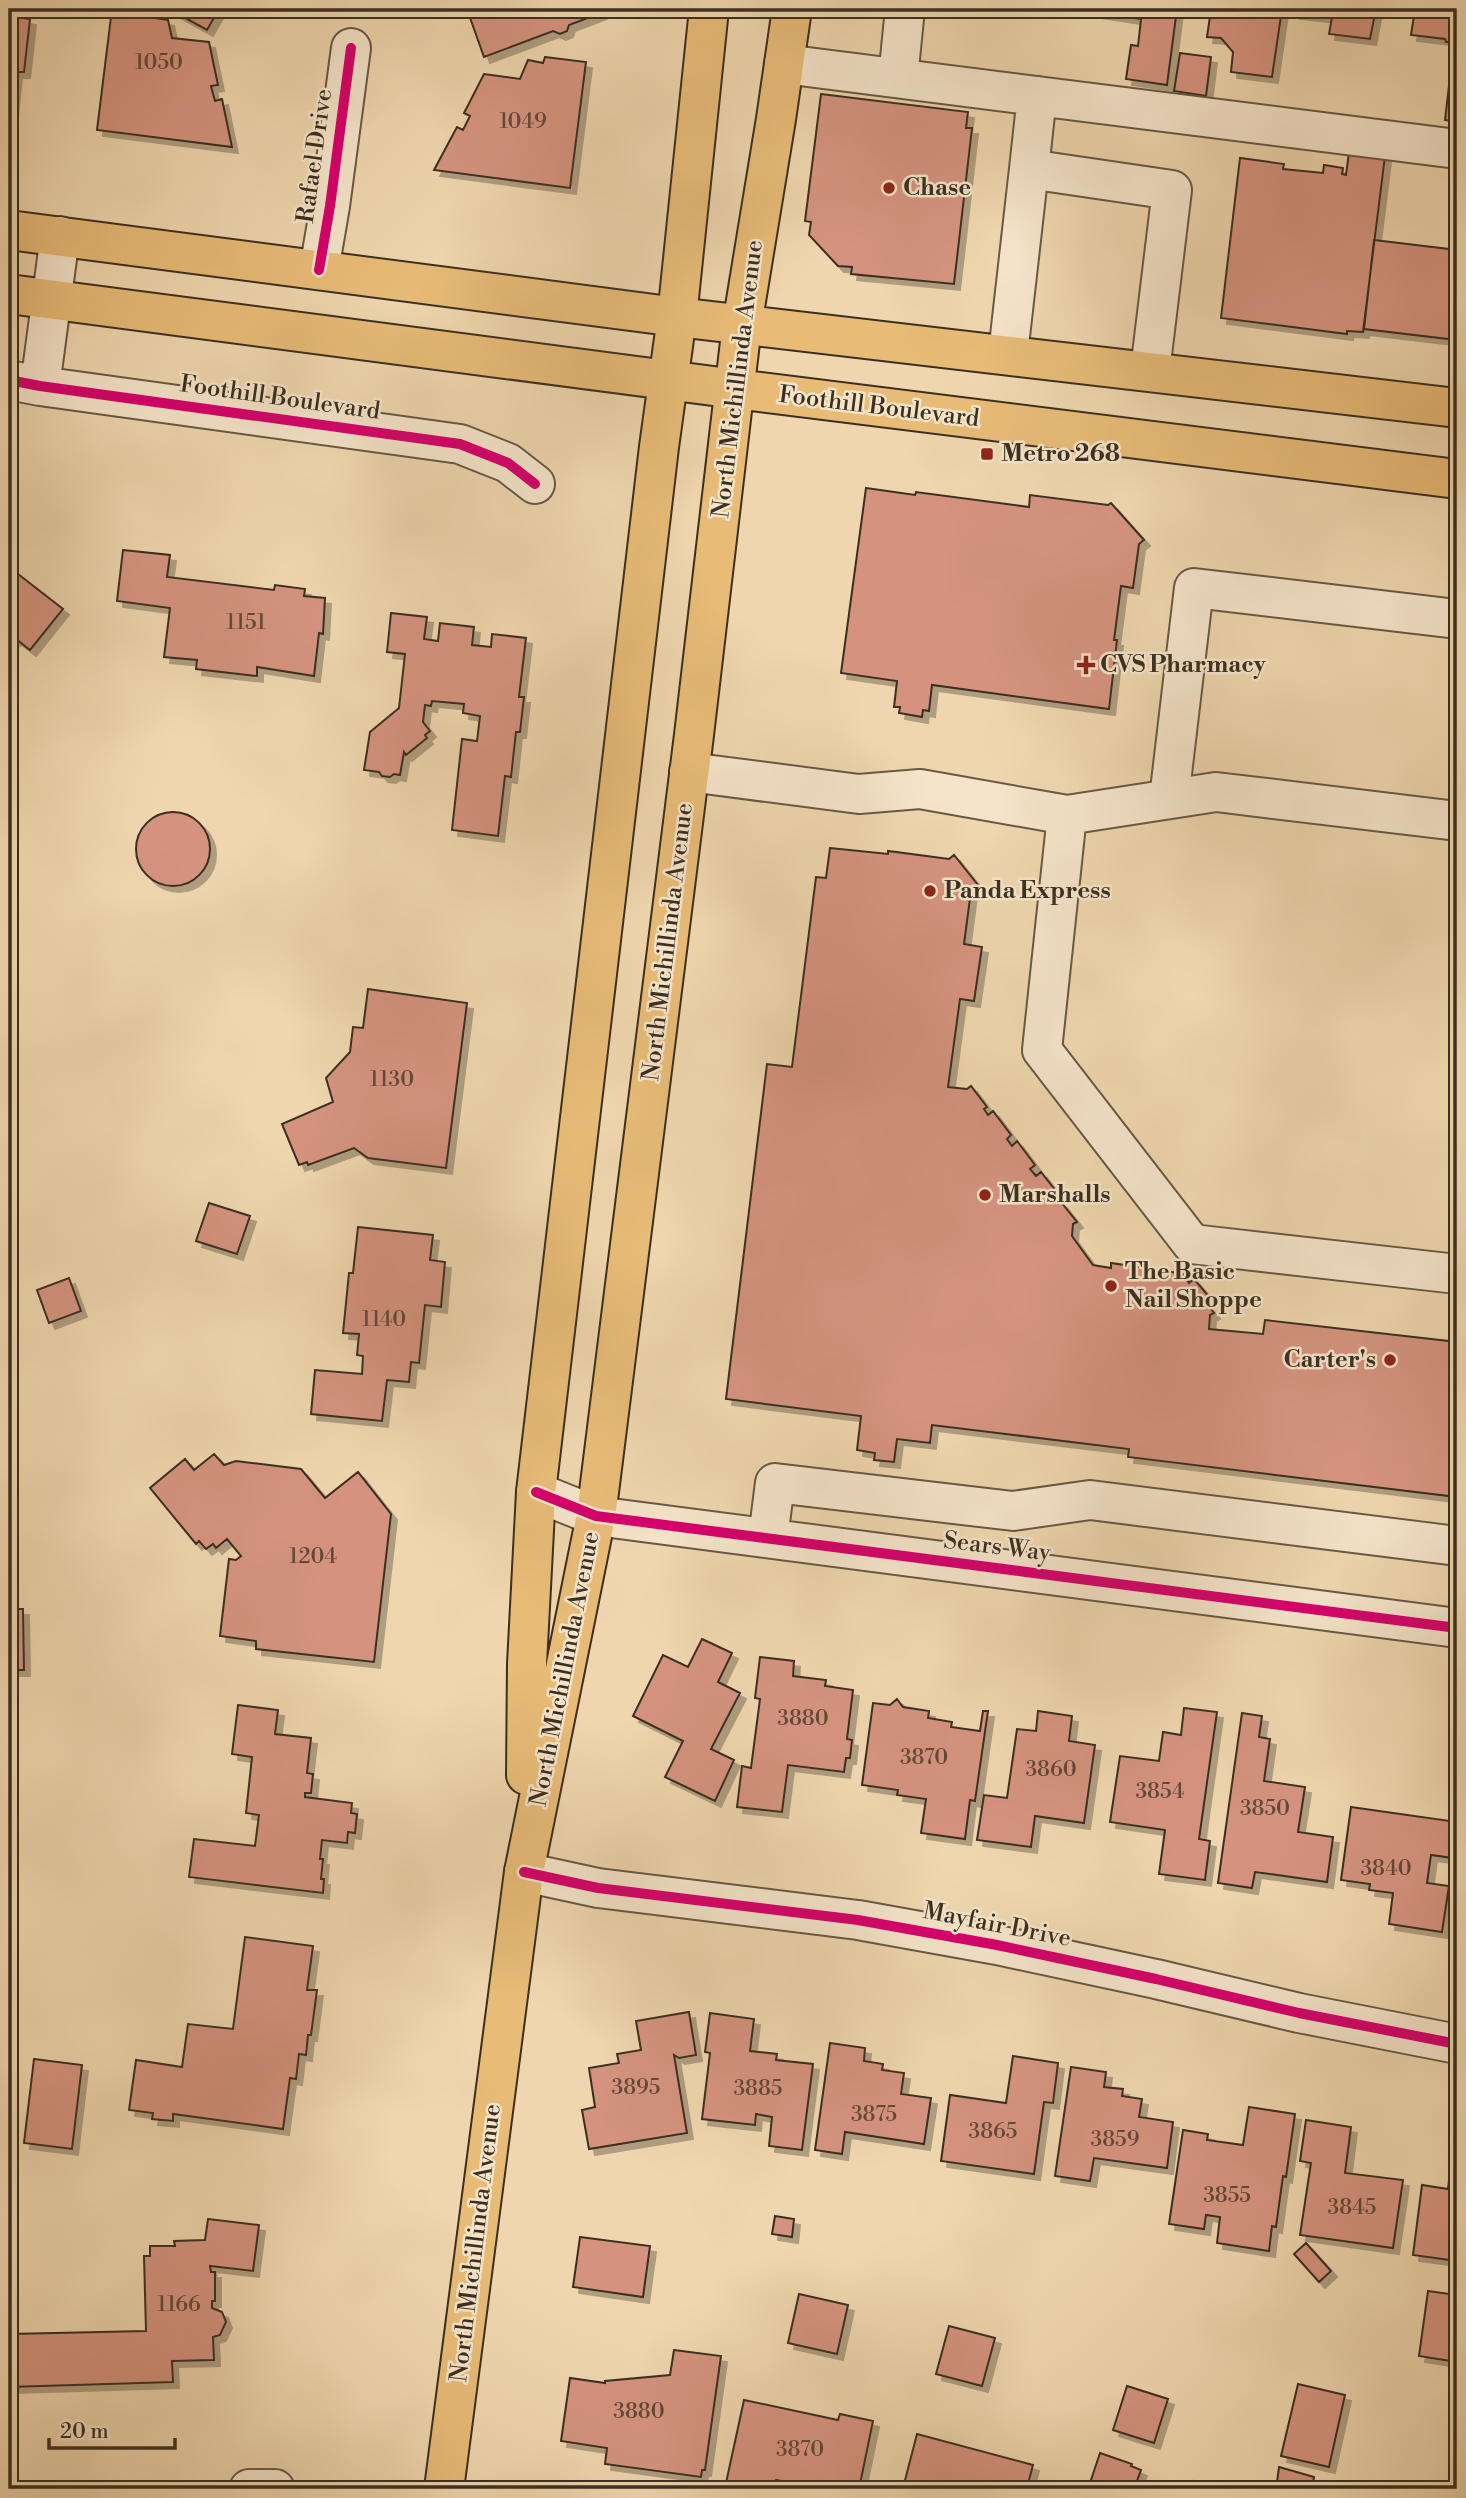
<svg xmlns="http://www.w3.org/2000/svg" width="1466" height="2498" viewBox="0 0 1466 2498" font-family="'Libre Bodoni',serif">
	<defs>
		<filter id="shadow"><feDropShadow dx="6" dy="6" stdDeviation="0" flood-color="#0004"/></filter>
	</defs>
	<rect width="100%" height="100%" fill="#efd6ae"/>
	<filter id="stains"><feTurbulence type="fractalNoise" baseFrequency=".00286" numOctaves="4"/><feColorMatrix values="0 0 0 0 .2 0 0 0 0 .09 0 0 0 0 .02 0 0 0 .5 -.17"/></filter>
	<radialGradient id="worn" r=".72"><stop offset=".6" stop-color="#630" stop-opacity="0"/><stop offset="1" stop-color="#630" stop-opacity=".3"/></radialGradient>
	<path fill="#d5937f" stroke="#3b2f20" stroke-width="2" filter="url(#shadow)" d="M112,9L149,11L148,17L168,20L172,38L209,42L218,85L211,86L215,101L222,99L232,147L97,130Z
		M169,9H219L207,30Z
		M476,9H599L601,13L569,25L567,31L560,34L553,31L484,57L468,12Z
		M1076,9H1177L1167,85L1126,79L1131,45L1138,46L1141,19Z
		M1211,9H1282L1272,77L1231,72L1233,52L1221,38L1207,37Z
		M1295,9H1376L1370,39L1329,34L1332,17L1294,13Z
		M1415,9H1457V41L1446,42L1445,39L1411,35Z
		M9,16L30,19L24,72H16L11,119H9Z
		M1180,53L1211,57L1206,96L1174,91Z
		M545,57L586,62L570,188L434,170L457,127L463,130L470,116L464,113L484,74L520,79L528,60L543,63Z
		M1450,77L1457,78V122L1445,120Z
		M821,94L968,112L966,128H972L954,284L851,274L852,267L838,266L809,235L811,222L805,221Z
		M1349,152L1385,156L1363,332L1347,331V334L1221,318L1240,158L1284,164L1283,169L1323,173L1324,165L1343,168L1342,174L1346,175Z
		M1374,240L1457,250V340L1364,329Z
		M866,488L915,495L916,492L1029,507L1030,495L1108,505L1111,503L1144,540L1139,544L1133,588L1121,586L1114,640H1117L1109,709L932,685L929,711L923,710L922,717L899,713L900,707H894L897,681L841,673Z
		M123,550L170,555L167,577L274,590L275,585L305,589L304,596L325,598L323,634L319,633L314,676L257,667V676L196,669L197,660L164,657L170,608L117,601Z
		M9,567L63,609L30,650L16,639L9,642V648Z
		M391,613L427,617L424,639L438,641L440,623L474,627L472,645L491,647L492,634L526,638L519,697H524L520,732H516L511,777L505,776L498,836L452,830L462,739L477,741L480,716L463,713L464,704L432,701L431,706L425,705L423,722L430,731L425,735L427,738L406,755L404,752L400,775L394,774L390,777L382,776L379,772L364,770L370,732L399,708L405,654L387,652Z
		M136 849a37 37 0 1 1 74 0a37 37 0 1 1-74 0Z
		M830,848L888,854V851L949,859L954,855L978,885L971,891L964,944L982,947L974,1001L960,999L948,1087L967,1089L971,1086L987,1107L984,1109L988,1115L993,1111L1011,1135L1007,1139L1012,1146L1017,1141L1035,1165L1030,1169L1036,1176L1041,1172L1059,1195L1053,1199L1058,1204L1061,1202L1077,1222L1073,1224L1072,1236L1093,1265L1111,1268V1263L1179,1273L1178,1278L1183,1274L1189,1283L1194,1279L1211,1299L1206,1303L1214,1313L1210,1315L1209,1329L1263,1334L1265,1320L1457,1342V1497L1128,1457L1129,1449L932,1425L930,1443L897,1439L894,1462L874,1460L875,1453L857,1450L861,1416L726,1399L767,1064L792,1067L816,877L826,878Z
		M368,989L467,1003L446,1168L368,1158L354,1148L308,1165L307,1162L299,1165L282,1124L333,1102L326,1078L350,1052L353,1027L363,1028Z
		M209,1203L250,1216L237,1254L196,1241Z
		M358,1227L433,1235L430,1260L445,1262L441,1307L425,1305L419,1363L411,1362L409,1382L387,1380L382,1421L311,1414L315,1370L362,1374L363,1356L357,1355L359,1334L343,1333L349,1273H353Z
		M69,1278L81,1311L49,1323L37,1290Z
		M214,1454L224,1465L236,1461L301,1469L325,1498L358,1472L391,1514L374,1662L256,1649V1641L220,1636L229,1559L236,1560L241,1556L227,1539L216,1548L213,1544L206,1549L199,1541L196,1544L150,1488L185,1459L194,1470Z
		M9,1609H23L24,1670H9Z
		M702,1639L732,1653L718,1682L740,1693L711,1749L734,1760L715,1801L665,1777L683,1741L633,1716L663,1655L688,1667Z
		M760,1657L794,1661L793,1676L826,1680L825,1686L853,1690L847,1739L852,1740L850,1758H846L844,1772L788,1765L782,1812L737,1807L742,1766L751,1768L760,1699L755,1698Z
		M897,1699L903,1707L929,1711L928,1718L952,1722L951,1727L980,1731L983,1711H988L975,1801L970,1800L965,1839L921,1833L926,1799L897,1795L898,1790L862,1785L873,1703L890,1705Z
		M238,1705L278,1710L275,1734L311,1738L307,1773L313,1774L311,1793H305V1797L352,1803L351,1813L357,1814L355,1833L348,1832L347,1843L322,1840L320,1859H323L321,1879H324L323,1893L189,1877L194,1839L255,1846L259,1815L246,1813L252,1757L232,1754Z
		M1184,1708L1217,1712L1199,1839L1210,1841L1205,1880L1159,1874L1165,1830L1110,1822L1120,1756L1159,1761L1163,1732L1181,1735Z
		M1038,1711L1072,1716L1069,1741L1095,1745L1084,1823L1035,1816L1031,1847L977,1840L984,1795L1007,1798L1017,1729L1036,1731Z
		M1242,1713L1262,1716L1259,1737L1270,1739L1264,1781L1305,1787L1298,1832L1333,1837L1327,1882L1255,1872L1252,1888L1218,1883Z
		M1351,1807L1457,1822L1453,1858L1431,1855L1427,1883L1449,1886L1442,1932L1389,1924L1393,1893L1369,1890L1370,1884L1341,1880Z
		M245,1937L313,1946L307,1990H317L311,2035H308L306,2055L299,2054L296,2079L290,2078L283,2129L173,2114V2121L152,2119L153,2113L129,2110L136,2060L182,2067L188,2024L233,2029Z
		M689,2012L696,2055L679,2058L674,2055L687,2133L589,2149L582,2110L595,2107L589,2068L619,2063L617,2054L641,2050L636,2021Z
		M710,2013L754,2019L750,2051L777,2054L776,2060L813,2064L802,2150L769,2146L772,2117L756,2114L755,2125L702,2119L710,2053L705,2052Z
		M830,2043L865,2048L864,2061L883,2064L882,2070L904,2073L901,2094L931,2098L924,2144L845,2132L842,2154L815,2150Z
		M1013,2056L1058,2063L1053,2103L1044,2102L1034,2174L941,2161L950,2095L1006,2103Z
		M34,2059L82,2065L72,2149L24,2143Z
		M1071,2067L1106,2072L1104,2087L1123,2089L1122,2096L1142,2099L1139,2117L1173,2122L1167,2168L1094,2158L1090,2181L1055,2176Z
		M1249,2107L1295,2114L1286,2177L1283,2176L1276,2227L1272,2226L1269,2251L1217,2243L1220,2217L1206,2215L1204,2229L1169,2224L1183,2130L1208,2134L1207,2140L1243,2145Z
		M1306,2120L1351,2127L1345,2173L1403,2180L1393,2248L1300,2235L1311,2163L1300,2161Z
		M1449,2180L1457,2181V2261L1413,2255L1422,2185L1448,2189Z
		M775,2216L794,2219L792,2237L772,2234Z
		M208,2219L259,2225L253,2271L210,2266L211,2272H215V2301H212V2308L222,2312L226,2322L220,2335L213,2337L214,2360L172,2361L173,2382L9,2387V2334L146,2331L144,2256H150V2246H175L174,2241L205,2240Z
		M580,2237L650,2246L643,2297L573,2287Z
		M1306,2243L1331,2271L1319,2282L1294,2254Z
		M1428,2291L1457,2295V2362L1419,2356Z
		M799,2294L848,2305L837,2354L788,2343Z
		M949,2326L995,2338L982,2386L936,2374Z
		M674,2350L721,2356L705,2470H702L701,2477L605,2464L607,2448L561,2441L570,2378L605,2383V2381L670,2375Z
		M1298,2384L1345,2395L1329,2467L1281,2456Z
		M1127,2386L1168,2399L1154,2443L1113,2430Z
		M744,2400L838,2420L840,2414L873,2421L859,2489H820L776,2480L774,2489H758L726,2483Z
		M917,2434L1033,2465L1028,2484L1044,2489L903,2488Z
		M1100,2453L1132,2464L1131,2466L1141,2470L1134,2489H1088Z
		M1279,2467L1314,2477L1312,2489H1276Z
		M1194,2481L1219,2489H1191Z"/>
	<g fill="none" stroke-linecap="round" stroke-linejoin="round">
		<g stroke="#685944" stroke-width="42">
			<path id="minor" d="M784,64L1457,149
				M898,78L905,9
				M1029,169L1037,96
				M319,270L330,206L351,48
				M1008,354L1029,169L1172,190L1150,371
				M9,380L40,386L460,444L508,463L535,484
				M40,386L60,236
				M689,772L859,794L920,789L1067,815L1216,792L1457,821
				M1169,799L1194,588L1457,619
				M1067,815L1042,1050L1192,1244L1457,1274
				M536,1492L596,1516L1457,1628
				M768,1538L775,1483L1013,1511L1090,1500L1457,1546
				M524,1872L598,1888L858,1920L997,1945L1156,1979L1299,2013L1457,2044
				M249,2489H275"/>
		</g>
		<g stroke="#3b2f20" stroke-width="42">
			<path id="major" d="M9,230L677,317L1457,408
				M9,294L736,389L1457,479
				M526,1775L527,1664L536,1492L659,447L677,317L709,9
				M444,2489L524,1872L596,1516L694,735L742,325L776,119L792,9"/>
		</g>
		<use href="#minor" stroke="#f5e4ca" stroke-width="38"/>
		<use href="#major" stroke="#e8bb77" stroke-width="38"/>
		<g stroke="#f5e4ca" stroke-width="15">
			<path id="cycleway" d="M319,270L330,206L351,48
				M9,380L40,386L460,444L508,463L535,484
				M536,1492L596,1516L1457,1628
				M524,1872L598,1888L858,1920L997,1945L1156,1979L1299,2013L1457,2044"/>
		</g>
		<use href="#cycleway" stroke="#d6006c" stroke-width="10"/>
	</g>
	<g fill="#8f2418" stroke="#f5e4ca" stroke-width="2.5">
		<circle cx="889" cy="188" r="7"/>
		<rect x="980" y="447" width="14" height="14" rx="3.5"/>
		<path d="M1082.5 654.5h7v7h7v7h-7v7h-7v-7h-7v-7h7z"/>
		<circle cx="930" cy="891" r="7"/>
		<circle cx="985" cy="1195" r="7"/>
		<circle cx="1111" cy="1286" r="7"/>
		<circle cx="1390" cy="1360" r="7"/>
	</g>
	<g text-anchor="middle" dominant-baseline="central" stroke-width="5" stroke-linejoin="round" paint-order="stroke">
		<g font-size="21" fill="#624838">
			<text x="159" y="63">1050</text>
			<text x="523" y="122">1049</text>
			<text x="246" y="623">1151</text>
			<text x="392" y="1080">1130</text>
			<text x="384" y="1320">1140</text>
			<text x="313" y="1557">1204</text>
			<text x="803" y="1719">3880</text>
			<text x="924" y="1758">3870</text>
			<text x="1051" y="1770">3860</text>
			<text x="1160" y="1792">3854</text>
			<text x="1265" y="1809">3850</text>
			<text x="1386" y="1869">3840</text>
			<text x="636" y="2088">3895</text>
			<text x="758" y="2089">3885</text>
			<text x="874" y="2115">3875</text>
			<text x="993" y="2132">3865</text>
			<text x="1115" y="2140">3859</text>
			<text x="1227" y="2196">3855</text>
			<text x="1352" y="2208">3845</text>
			<text x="179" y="2305">1166</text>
			<text x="639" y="2412">3880</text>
			<text x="800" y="2450">3870</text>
		</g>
		<g font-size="24" fill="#3b2f20" stroke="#f5e4ca">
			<text transform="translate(315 156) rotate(-82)">Rafael Drive</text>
			<text transform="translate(738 379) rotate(-83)">North Michillinda Avenue</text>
			<text transform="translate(280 398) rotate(8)">Foothill Boulevard</text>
			<text transform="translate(879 407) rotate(7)">Foothill Boulevard</text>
			<text transform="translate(668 942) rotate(-83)">North Michillinda Avenue</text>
			<text transform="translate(997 1547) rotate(7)">Sears Way</text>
			<text transform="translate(565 1669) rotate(-79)">North Michillinda Avenue</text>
			<text transform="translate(997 1925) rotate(11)">Mayfair Drive</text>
			<text transform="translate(476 2243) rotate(-83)">North Michillinda Avenue</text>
		</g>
		<g font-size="24" font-weight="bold" fill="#3b2f20" stroke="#f5e4ca" text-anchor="start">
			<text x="903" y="188">Chase</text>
			<text x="1001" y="454">Metro 268</text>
			<text x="1100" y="665">CVS Pharmacy</text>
			<text x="944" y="891">Panda Express</text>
			<text x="999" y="1195">Marshalls</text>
			<text x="1125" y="1272">The Basic<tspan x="1125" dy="28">Nail Shoppe</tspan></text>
			<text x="1376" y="1360" text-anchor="end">Carter's</text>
		</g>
	</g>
	<rect width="1466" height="2498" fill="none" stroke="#efd6ae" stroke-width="35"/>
	<rect x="10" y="10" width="1445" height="2477" fill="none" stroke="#3b2f20" stroke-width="3.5"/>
	<rect x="18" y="18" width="1431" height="2463" fill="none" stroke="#3b2f20" stroke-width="2"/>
	<path d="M49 2438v10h126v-10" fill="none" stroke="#3b2f20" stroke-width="3.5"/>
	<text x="60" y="2438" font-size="21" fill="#3b2f20" stroke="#f5e4ca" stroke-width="5" paint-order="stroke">20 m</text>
	<rect width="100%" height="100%" filter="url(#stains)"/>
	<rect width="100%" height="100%" fill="url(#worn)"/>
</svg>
